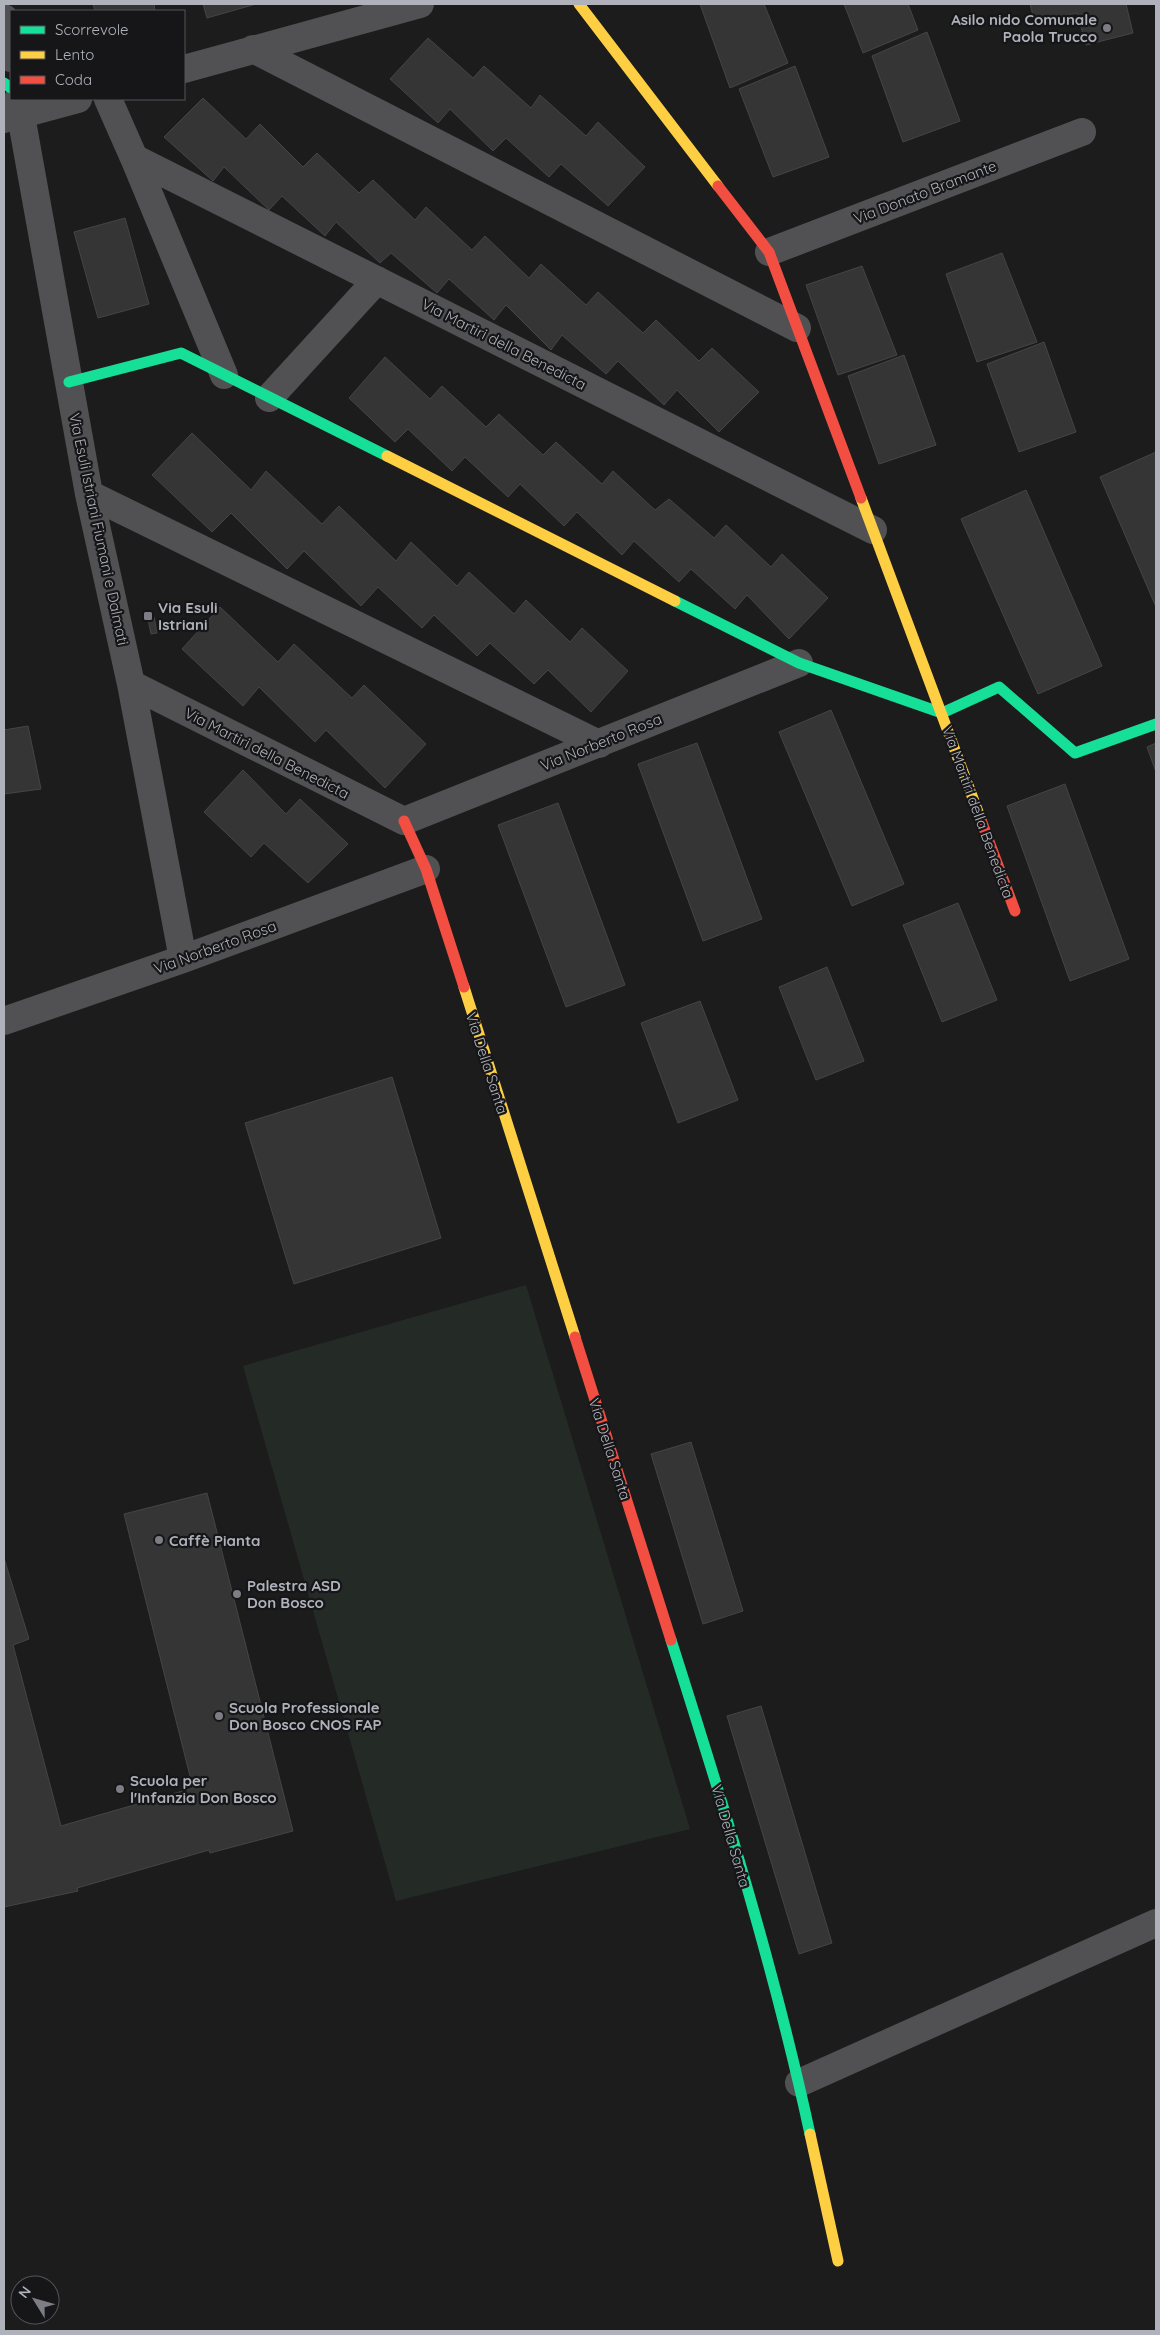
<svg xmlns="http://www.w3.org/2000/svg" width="1160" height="2335" viewBox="0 0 1160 2335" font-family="Quicksand,sans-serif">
	<rect width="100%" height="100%" fill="#1c1c1c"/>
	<path fill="#242b26" d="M526,1285L690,1829L396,1901L243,1366Z"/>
	<path fill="#353536" stroke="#454548" d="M93,4H154L155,11H95Z
		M203,4H256L207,18Z
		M700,4H764L788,63L730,88Z
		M844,4H908L918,30L863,53Z
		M1030,4H1126L1133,33L1086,45L1077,13L1035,23Z
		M927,32L960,121L903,142L872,56Z
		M428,38L473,78L484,66L531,108L540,95L586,136L598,122L645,167L608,206L561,164L549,177L506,138L493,151L450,109L438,123L390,79Z
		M795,66L829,157L773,177L739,89Z
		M203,98L246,139L260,124L303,167L317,153L359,193L373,180L415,220L426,207L472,250L485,236L529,278L541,264L586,305L598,292L643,333L656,320L699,361L712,348L759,392L719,432L677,390L664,405L618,361L606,374L562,335L551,350L506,305L494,320L449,279L437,293L391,253L380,263L336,222L325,236L282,196L269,210L224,167L213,181L164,137Z
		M125,218L149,304L98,318L74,232Z
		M1002,253L1037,342L977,362L946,274Z
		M862,266L897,355L838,375L806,285Z
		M1044,342L1076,432L1019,452L987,364Z
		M904,355L936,445L879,464L848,376Z
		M385,357L430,399L442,386L486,427L499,414L543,455L556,442L602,484L613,471L655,510L669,499L714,538L726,525L771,567L782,554L828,598L789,639L747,595L735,609L691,569L679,582L634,541L622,555L577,512L564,526L520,484L508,497L465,457L452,471L408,429L395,442L349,398Z
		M192,433L251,490L266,471L322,524L339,506L396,561L411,542L457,586L469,572L514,614L526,600L570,642L582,628L628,671L591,712L548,670L534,684L490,643L477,656L434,615L422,628L378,587L361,606L304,551L287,569L231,513L212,532L152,475Z
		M1156,452V607L1100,477Z
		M1026,490L1102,666L1038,694L961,519Z
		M220,607L278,662L294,644L352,698L364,685L426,744L385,788L326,730L315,742L259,687L243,706L182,649Z
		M154,617L157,633L151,634L148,619Z
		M831,710L904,884L852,906L779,732Z
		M28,726L41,789L4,794V730Z
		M697,743L762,919L703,941L638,764Z
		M1156,743V772L1147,747Z
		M243,770L286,814L300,799L348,844L308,883L264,843L251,857L204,812Z
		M1065,784L1129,959L1070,981L1007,806Z
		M558,803L625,985L566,1007L498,825Z
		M958,903L997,1000L942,1022L903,925Z
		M827,967L864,1061L816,1080L779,987Z
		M700,1001L738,1100L678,1123L641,1023Z
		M392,1077L441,1238L294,1284L245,1123Z
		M691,1442L743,1611L703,1624L651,1454Z
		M207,1493L293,1831L210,1853L209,1850L77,1888L78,1891L4,1907V1558L29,1639L13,1645L61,1826L193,1788L124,1514Z
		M761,1706L832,1943L799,1954L727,1716Z"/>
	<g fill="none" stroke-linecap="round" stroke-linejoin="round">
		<path stroke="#515154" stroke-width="28" d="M4,18L11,58
			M253,49L797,328
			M184,69L420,4
			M18,99L89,494L131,684L183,959
			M108,99L134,158L873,530
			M4,119L78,99
			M134,158L224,375
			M769,252L1082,132
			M269,398L377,280
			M89,494L599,744
			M131,684L404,821L799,663
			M4,1021L183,959L426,869
			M799,2083L1156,1923"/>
		<path stroke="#16e098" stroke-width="11" d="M4,83L11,88
			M69,382L181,353L387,456
			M675,601L799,663L942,713L999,687L1075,753L1156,724
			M671,1640C723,1803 774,1967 810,2134"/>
		<path stroke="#ffcf43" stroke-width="11" d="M579,4L718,186
			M387,456L675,601
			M861,498L981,820
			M464,987L575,1337
			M810,2134L838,2261"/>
		<path stroke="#f24e42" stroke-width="11" d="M718,186L769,252L861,498
			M981,820L1015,911
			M404,821L426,869L464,987
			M575,1337L671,1640"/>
	</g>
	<g fill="#7c7e83" stroke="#161618" stroke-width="2">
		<circle cx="1107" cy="28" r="5"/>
		<rect x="143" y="611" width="10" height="10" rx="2.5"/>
		<circle cx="159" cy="1540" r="5"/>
		<circle cx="237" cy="1594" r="5"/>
		<circle cx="219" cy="1716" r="5"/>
		<circle cx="120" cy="1789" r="5"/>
	</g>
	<g text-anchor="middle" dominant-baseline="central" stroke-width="4.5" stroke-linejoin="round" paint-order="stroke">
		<g font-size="15" font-weight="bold" fill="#afb2bb" stroke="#161618" text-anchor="start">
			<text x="1097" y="19" text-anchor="end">Asilo nido Comunale<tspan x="1097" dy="17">Paola Trucco</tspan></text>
			<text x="158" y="607">Via Esuli<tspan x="158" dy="17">Istriani</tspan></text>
			<text x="169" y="1540">Caffè Pianta</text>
			<text x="247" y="1585">Palestra ASD<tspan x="247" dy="17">Don Bosco</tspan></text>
			<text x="229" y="1707">Scuola Professionale<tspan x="229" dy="17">Don Bosco CNOS FAP</tspan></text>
			<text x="130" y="1780">Scuola per<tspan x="130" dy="17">l'Infanzia Don Bosco</tspan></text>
		</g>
		<g font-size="15" fill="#afb2bb" stroke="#161618">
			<text transform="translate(925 192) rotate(-21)">Via Donato Bramante</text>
			<text transform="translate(504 344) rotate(27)">Via Martiri della Benedicta</text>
			<text transform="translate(99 529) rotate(78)">Via Esuli Istriani Fiumani e Dalmati</text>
			<text transform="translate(601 742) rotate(-22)">Via Norberto Rosa</text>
			<text transform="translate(267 753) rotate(27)">Via Martiri della Benedicta</text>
			<text transform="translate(978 812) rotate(70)">Via Martiri della Benedicta</text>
			<text transform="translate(215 947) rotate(-20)">Via Norberto Rosa</text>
			<text transform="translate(487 1063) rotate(72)">Via Della Santa</text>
			<text transform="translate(610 1449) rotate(72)">Via Della Santa</text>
			<text transform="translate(731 1836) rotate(74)">Via Della Santa</text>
		</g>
	</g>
	<rect width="1160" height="2335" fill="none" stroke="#afb2bb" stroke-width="10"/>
	<rect x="10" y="10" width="175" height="90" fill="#161618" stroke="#535459"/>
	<rect x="20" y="26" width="25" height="8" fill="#16e098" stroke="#535459"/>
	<text x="55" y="35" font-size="15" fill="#afb2bb">Scorrevole</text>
	<rect x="20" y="51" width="25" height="8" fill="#ffcf43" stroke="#535459"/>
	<text x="55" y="60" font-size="15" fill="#afb2bb">Lento</text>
	<rect x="20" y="76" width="25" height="8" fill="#f24e42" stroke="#535459"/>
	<text x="55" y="85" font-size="15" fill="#afb2bb">Coda</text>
	<g transform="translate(35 2300) rotate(307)"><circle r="24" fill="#161618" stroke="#535459"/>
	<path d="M0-4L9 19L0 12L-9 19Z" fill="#7c7e83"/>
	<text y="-8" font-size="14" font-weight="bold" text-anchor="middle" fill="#afb2bb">N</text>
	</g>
</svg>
